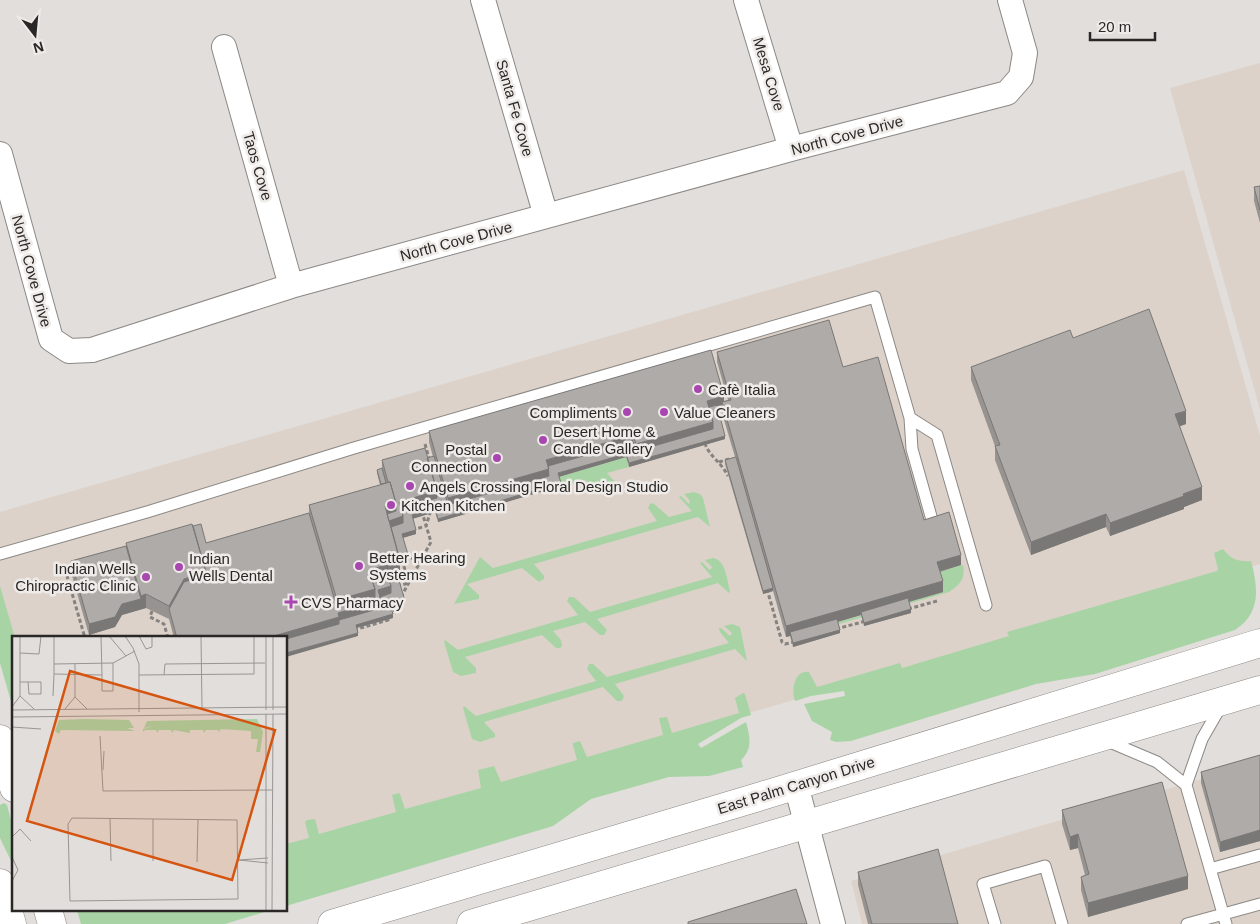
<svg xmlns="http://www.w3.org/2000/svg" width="1260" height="924" viewBox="0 0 1260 924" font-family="Helvetica,sans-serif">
	<rect width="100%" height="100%" fill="#e2dedb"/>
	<path fill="#dcd2c9" d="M1260,63V410L1170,88Z
		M1184,170L1260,436V564L286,848V638H14L0,652V512Z
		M1260,762V924H862L851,881Z"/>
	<path fill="#a8d4a5" d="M626,457L629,467L607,473L617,484V489L599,494L585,480L561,487L558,477Z
		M694,492L700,494L703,498L710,527L698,517L534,564L544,576V579L539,582L522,568L467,584L479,595V599L454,604L480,557L493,568L657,521L648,508L650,504L653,503L669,517L692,511L679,497L681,496L689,504L690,501L684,494Z
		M1223,549C1230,559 1239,562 1251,561C1259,590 1260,614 1235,630L1095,674L1036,684L851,741L836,742L830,740L832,732L812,721L804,704L845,696L844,691L811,696L795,701C791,690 794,670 809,672L817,687L900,663L902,668L1009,636L1007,632L1217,571L1218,569L1214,553Z
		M713,558C726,560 727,580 730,591L729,593L718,583L597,619L607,630L604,635H600L585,622L553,631L561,640L562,646L560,648H556L542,635L465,657L476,668V673L461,676L453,672L444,642L445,640L458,650L578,615L567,601L569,597H574L590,612L712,577L700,563L702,562L710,570L712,567L705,560Z
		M963,565C966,578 960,585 949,592L791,638L790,636L942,592L937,572Z
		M0,586L15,638L14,712L0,663Z
		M732,624L740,627L747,661L735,649L615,684L624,696L622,701H617L603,687L484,722L495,734V737L480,742L472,739L463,708L464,706L476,716L596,681L587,669L589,664H593L607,677L729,643L720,632L719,628H721L730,636L732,633L724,626Z
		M743,693L745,694L751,715L741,718L698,744L701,748L746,722C750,736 753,749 741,760L743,767L709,776L669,777L591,799L553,826L286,906V844L309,838L305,822L307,820L315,819L319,834L396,812L392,795L399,793L400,794L405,809L481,788L478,770L494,766L501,782L577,760L573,745V743L580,741L587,757L663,735L659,718L667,717L672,733L739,713L735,698Z
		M4,803L7,805L14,832V867L0,838V805Z
		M77,910H271L225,924H81Z"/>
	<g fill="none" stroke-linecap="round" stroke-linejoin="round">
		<g stroke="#8c8885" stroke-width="13">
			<path id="service" d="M910,418L912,449L934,527
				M0,554L147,512L354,448L875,297L910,418L937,435L986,605
				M1221,706L1202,739L1186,785L1226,924
				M1105,740L1157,762L1186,785
				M1210,869L1260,855
				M995,924L983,884L1045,866L1062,924
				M1187,924L1260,904"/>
		</g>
		<g stroke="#8c8885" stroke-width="26">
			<path id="minor" d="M483,0L546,216
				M746,0L791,149
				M224,47L291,286
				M0,154L51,339L69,351L92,350L291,286L791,149L1007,93L1021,77L1025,53L1010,0
				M796,785L833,924"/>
		</g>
		<g stroke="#8c8885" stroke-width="29">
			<path id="tertiary" d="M0,739L14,788
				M0,883L12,924
				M48,910L52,924"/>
		</g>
		<g stroke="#8c8885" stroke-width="29">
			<path id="primary" d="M332,924L755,798L1260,643
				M471,924L1260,690"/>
		</g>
		<path stroke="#858280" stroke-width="3" stroke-dasharray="4 2.5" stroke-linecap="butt" d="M705,443C708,455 722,463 728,476
			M425,444L430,462
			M719,462L729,459
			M412,530L426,526L431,510
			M406,554L419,563
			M65,569L85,638
			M397,586L409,583L402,560
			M767,589L782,642L785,644L794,642
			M401,597L431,542L422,512
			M908,609L937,601
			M152,611L150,617L164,624L168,638
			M836,629L866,621
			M354,630L388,620L397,604"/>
		<use href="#service" stroke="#fff" stroke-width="11"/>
		<use href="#minor" stroke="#fff" stroke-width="24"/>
		<use href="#tertiary" stroke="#fff" stroke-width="28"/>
		<use href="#primary" stroke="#fff" stroke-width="28"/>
	</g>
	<path fill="#969391" d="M1260,186V223L1254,201V187Z
		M1073,338L1186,424L1180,426L1202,500L1184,507V509L1110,536L1106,527L1031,555L995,460V446L971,380V367Z
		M717,352L843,367L924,520L961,565L940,572L943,592L909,602L911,613L864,626L861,615L838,622L840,633L793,647L790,636L786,637L773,591L763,594L725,464V460L735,457L722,413V407L718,408L725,439L629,467L626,457L559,477L561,486L438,522L435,512L412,519L416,534L403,538L409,561L400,564V580H399L405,604L391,608L393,618L357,628L358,636L286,638H174L169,619L146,608L122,615L115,627L89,635L71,572V561L126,546V543L193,526L206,543L309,513V505L380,485L377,473V470L382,468V460L427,458L433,457L429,442V431L724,401L728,400L717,362Z
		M1260,755V841L1220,852L1201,783V772Z
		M1062,810L1188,889L1088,917L1081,890V877L1085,875L1078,848L1070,850L1062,824Z
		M858,872L958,924H868L858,885Z"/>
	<path fill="#7a7876" d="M724,396V406L722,402V407L708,411L707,401Z
		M1186,411V424L1175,428V414Z
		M713,422V432L636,454V444Z
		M633,435V445L549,469V480L448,508V498L546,460Z
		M725,436V439L629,467V463Z
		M626,454V457L558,477V473Z
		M561,483V486L438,522V519Z
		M1202,487V500L1184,507V509L1110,536V523Z
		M437,491V502L400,512L399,502Z
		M396,503L403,516V527L388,531L385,506Z
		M435,508V512L412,519V515Z
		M1106,514V527L1031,555V542Z
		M416,530V534L402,538V534Z
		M961,555V565L937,572V562Z
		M409,558V561L400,564V580L372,588L369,570Z
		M206,572V586L169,609V606L184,579Z
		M943,581V592L862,615L861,612V615L791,635L790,632V636L786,637V626Z
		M391,586V597L379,600L378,590Z
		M773,588V591L763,594V591Z
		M375,589L381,601V611L339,628L286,643V638H267L337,618V600Z
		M146,594V608L122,615L115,627L89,635V624L122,604L141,599V596Z
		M405,601V604L390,608V605Z
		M911,609V613L864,626V623Z
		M393,614V618L356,628V625Z
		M840,630V633L793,647V643Z
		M358,633V636L286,657V653Z
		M1260,830V841L1220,852V842Z
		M1078,834V848L1070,850V837Z
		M1188,876V889L1088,917V903Z"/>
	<path fill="#afaba9" stroke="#7a7876" d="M1260,186V210L1254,187Z
		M1149,309L1186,411L1175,414L1202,487L1183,494L1184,496L1110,523L1106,514L1031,542L995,446L1000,445L971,367L1070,330L1073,338Z
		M829,320L843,367L878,357L924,520L949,512L961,555L937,562L943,581L786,626L722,402L731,400L717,352Z
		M711,350L724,396L707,401L713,422L636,444L633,435L546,460L549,469L448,498L429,431Z
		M717,405L725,436L629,463L626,454L558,473L561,483L438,519L435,508L412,515L416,530L402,534L409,558L400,560L391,527L403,523V516L401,508L437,498V491L427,458L434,456L448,505L549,476L548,466L633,442L636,451L713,429V422L709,407Z
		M425,448L437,491L399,502L403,516L389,521L387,514L396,511V503L390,482H388L382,460Z
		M736,457L773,588L763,591L725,460Z
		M382,468L386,483L381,484L377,470Z
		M390,482L396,503L385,506L400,561L369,570L375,589L337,600L309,505Z
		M309,513L337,608L375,598V589L371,578L387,573L391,586L378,590L381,601L338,613L339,617L267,638H177L169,609L184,582L206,575V572L193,526L201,524L206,543Z
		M192,524L206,572L184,579L169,606L146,594L141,596L126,543Z
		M126,546L141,599L122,604L115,617L89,624L71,561Z
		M398,577L405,601L390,605L393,614L356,625L358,633L286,653V639L339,624V620L381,608V601L380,597L391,593V586L389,580Z
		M908,598L911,609L864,623L861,612Z
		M837,619L840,630L793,643L790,632Z
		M1260,755V830L1220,842L1201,772Z
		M1162,782L1188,876L1088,903L1081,877L1089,874L1078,834L1070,837L1062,810Z
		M938,849L958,924H872L858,872Z
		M796,889L807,924H688V922Z"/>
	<g fill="#a847af" stroke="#efebe8" stroke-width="2">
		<circle cx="698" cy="389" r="5"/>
		<circle cx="627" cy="412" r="5"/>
		<circle cx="664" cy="412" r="5"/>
		<circle cx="543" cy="440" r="5"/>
		<circle cx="497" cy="458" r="5"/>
		<circle cx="410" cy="486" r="5"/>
		<circle cx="391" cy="505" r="5"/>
		<circle cx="359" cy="566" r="5"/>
		<circle cx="179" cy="567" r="5"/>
		<circle cx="146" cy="577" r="5"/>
		<path d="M288.5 594.5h5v5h5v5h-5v5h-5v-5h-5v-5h5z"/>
	</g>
	<g text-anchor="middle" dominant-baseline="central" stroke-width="5" stroke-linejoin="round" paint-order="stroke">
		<g font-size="15" fill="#292826" stroke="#efebe8">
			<text transform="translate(769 74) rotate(73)">Mesa Cove</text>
			<text transform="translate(515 108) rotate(74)">Santa Fe Cove</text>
			<text transform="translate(847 135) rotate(-15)">North Cove Drive</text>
			<text transform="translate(258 166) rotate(74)">Taos Cove</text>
			<text transform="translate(456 241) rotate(-15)">North Cove Drive</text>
			<text transform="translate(32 271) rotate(75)">North Cove Drive</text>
			<text transform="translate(796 785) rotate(-17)">East Palm Canyon Drive</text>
		</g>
		<g font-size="15" fill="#292826" stroke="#efebe8" text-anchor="start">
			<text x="708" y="389">Cafè Italia</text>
			<text x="617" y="412" text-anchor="end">Compliments</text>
			<text x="674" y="412">Value Cleaners</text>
			<text x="553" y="431">Desert Home &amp;<tspan x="553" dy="17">Candle Gallery</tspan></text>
			<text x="487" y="449" text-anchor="end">Postal<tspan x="487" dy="17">Connection</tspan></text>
			<text x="420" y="486">Angels Crossing Floral Design Studio</text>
			<text x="401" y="505">Kitchen Kitchen</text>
			<text x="369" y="557">Better Hearing<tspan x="369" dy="17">Systems</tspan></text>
			<text x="189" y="558">Indian<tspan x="189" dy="17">Wells Dental</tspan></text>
			<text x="136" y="568" text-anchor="end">Indian Wells<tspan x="136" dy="17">Chiropractic Clinic</tspan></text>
			<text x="301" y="602">CVS Pharmacy</text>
		</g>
	</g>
	<g transform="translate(12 636)">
		<rect width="275" height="275" fill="#e2dedb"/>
		<path d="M73,83L117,84L122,92H115L123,95L49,94L47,98L43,95L47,84ZM245,83L251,96L248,116H244L246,103H239V95L209,93L207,96L206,94H194L192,97L191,94H178V97L162,94L160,97L159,94H147L145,97L144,94H133L131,96V93L141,90L132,92L135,85Z" fill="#a8d4a5"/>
		<path fill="none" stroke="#989593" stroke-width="1" d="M42,0V38L90,39V55H101V27L123,15M89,0L90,39M97,0L114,20M113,0L121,12L127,28V76M127,0L134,13L140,11V0M189,0L190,72M254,0V74M8,17L27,18L29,0M42,28L101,27M127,39L242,38V0M152,39L153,28L253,27M8,46H29V58H17L16,46M8,60L22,73M41,60L42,38M63,61L75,73M0,71L8,60V0M53,73L63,61V27M0,74L275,71M261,74V0M254,78V275M0,81L275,78M0,91L29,93M88,100L91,155L260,154M91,134L92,115M60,182L225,184L226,263L58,265L56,188ZM98,183L99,225M141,183V225M0,201L8,193L19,205M0,221L6,234L0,245M227,224L256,227M227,224L256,222M185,226L186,184M260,275L261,78"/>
		<path fill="#d5540f" fill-opacity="0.15" stroke="#d5540f" stroke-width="2.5" d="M58,35L263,94L220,244L15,185Z"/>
		<rect width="275" height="275" fill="none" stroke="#292826" stroke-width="2.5"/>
	</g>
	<g transform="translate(35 35) rotate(164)" stroke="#efebe8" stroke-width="4" paint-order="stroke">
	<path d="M0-4L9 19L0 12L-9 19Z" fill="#292826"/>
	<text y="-8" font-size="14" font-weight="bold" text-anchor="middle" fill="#292826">N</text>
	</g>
	<path d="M1090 32v8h65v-8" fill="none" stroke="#292826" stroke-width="2.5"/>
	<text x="1098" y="32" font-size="15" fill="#292826" stroke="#efebe8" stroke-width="4" paint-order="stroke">20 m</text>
</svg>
